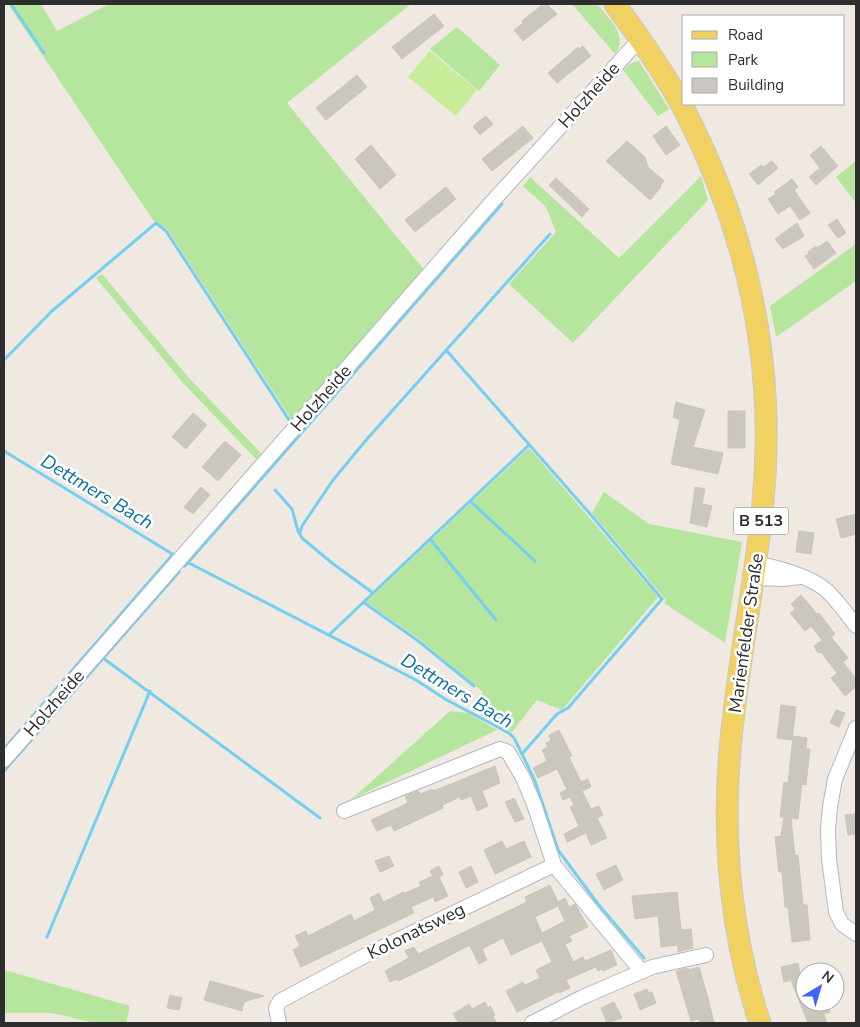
<svg xmlns="http://www.w3.org/2000/svg" width="860" height="1027" viewBox="0 0 860 1027" font-family="'Nunito Sans',sans-serif">
	<rect width="100%" height="100%" fill="#efe9e1"/>
	<path fill="#b6e59e" d="M8,4H41L57,31L109,4H411L287,103L425,271L293,422L167,229L153,220Z
		M572,4H597C609,19 629,35 615,54Z
		M457,27L500,65L479,91L430,49Z
		M639,61L669,109L658,116L623,70L631,63Z
		M856,161V203L836,177Z
		M701,176L708,200L573,343L509,284L556,232L546,207L523,186L530,177L619,258Z
		M856,244V281L776,337L770,306Z
		M102,274L189,378L263,455L258,461L184,384L96,278Z
		M529,448L658,597L562,710L537,700L512,732L472,710L483,692L418,638L366,602Z
		M604,492L649,524L742,542L725,643L664,603L666,600L592,513Z
		M450,711L468,713L497,730L352,799Z
		M4,970L130,1006L126,1023H95L52,1013H4Z"/>
	<path fill="#c9ec9a" d="M430,51L477,90L456,116L408,77Z"/>
	<g fill="none" stroke-linecap="round" stroke-linejoin="round">
		<path stroke="#75cff0" stroke-width="3" d="M11,4L44,53
			M446,350L591,515L662,599L568,708L557,714L522,754
			M4,360L52,311L156,223L166,231L291,423
			M4,451L174,555
			M275,490L292,509L298,531L302,538L332,563L373,593
			M470,501L535,561
			M300,533L302,526L333,480L367,439L550,234
			M430,539L496,620
			M185,561L416,680L445,699L509,733L514,738L522,754L535,781L558,850L598,904L644,958
			M185,566L502,204
			M363,602L417,640L474,686
			M329,635L529,445
			M103,658L320,818
			M4,749L173,554
			M4,771L179,572
			M47,937L150,691"/>
	</g>
	<path fill="#cbc7bf" stroke="#cbc5ba" fill-rule="evenodd" d="M547,4L557,14L523,41L514,30L523,23L522,21L542,5L543,7Z
		M434,14L444,26L402,59L392,47Z
		M583,46L591,56L557,83L548,73L578,47L579,49Z
		M357,75L367,87L326,120L316,108Z
		M486,116L493,124L480,135L473,126Z
		M523,126L533,138L492,171L482,159Z
		M666,126L680,145L666,155L653,136Z
		M627,141L645,157L648,167L664,181L660,186L661,187L650,200L606,161Z
		M371,145L396,175L380,189L355,159Z
		M821,146L838,166L816,185L809,177L820,168L810,155Z
		M772,161L778,168L758,185L749,174L761,165L763,167Z
		M556,178L589,209L582,217L549,185Z
		M792,179L798,187L794,190L810,213L800,220L790,206L778,214L768,199L776,194L774,192Z
		M446,187L456,199L415,232L405,220Z
		M837,219L846,233L838,238L828,225Z
		M797,223L804,236L783,249L775,239Z
		M827,241L836,253L814,269L805,256L809,254L808,252L816,246L817,248Z
		M676,402L705,410L693,447L723,453L718,474L671,464L680,420L673,417Z
		M728,411H745V448H728Z
		M193,413L207,425L186,449L172,437Z
		M225,441L241,455L218,481L202,467Z
		M201,487L210,495L193,514L184,507Z
		M695,487L705,489L702,504L712,506L707,527L690,523Z
		M856,514V534L841,538L836,519Z
		M799,531L814,533L811,554L796,552Z
		M801,595L817,614L819,613L835,634L831,637L848,658L843,662L856,679V687L845,696L831,678L837,673L821,652L818,653L814,646L822,640L811,626L805,631L790,613L795,609L791,604Z
		M781,705L796,707L792,740L777,738Z
		M836,710L845,713L839,727L830,723Z
		M559,730L572,756L569,757L581,782L588,779L591,787L582,791L591,809L599,806L603,815L597,818L607,838L591,845L586,833L567,842L564,834L579,826L570,807L574,805L570,797L563,800L560,793L567,789L557,769L538,778L533,768L547,761L542,750L548,747L546,743L551,741L549,735Z
		M793,736L807,738L806,749H810L806,785L802,784L798,819L791,818L795,856L798,855L803,905H807L810,940L792,942L788,907H785L782,872H779L775,837L781,836L784,817H780L784,782L788,783Z
		M495,766L500,783L482,791L488,806L477,811L471,796L461,800L460,797L442,805L443,808L394,831L391,825L377,831L371,820L408,803L405,796L418,791L421,794L432,789L433,791L441,788Z
		M514,798L524,819L515,822L505,802Z
		M855,814L856,834L848,835L845,815Z
		M502,841L506,849L524,841L531,857L495,874L484,850Z
		M389,856L394,866L380,872L375,861Z
		M616,865L623,880L604,890L596,874Z
		M439,866L443,875L439,877L448,896L435,902L433,897L411,907L414,913L301,967L293,950L300,946L295,936L306,931L308,936L351,914L354,921L375,910L370,898L379,893L383,902L404,892L405,893L421,886L419,882L433,876L430,871Z
		M471,866L478,882L466,888L459,872Z
		M550,885L558,902L565,898L569,907L575,904L588,927L569,936L572,941L565,944L573,962L583,957L585,961L611,950L617,965L603,971L602,969L598,971L596,967L566,980L570,988L559,993L558,992L517,1012L506,991L523,982L525,985L540,978L536,970L552,962L542,941L511,955L503,938L482,949L487,960L479,964L470,946L466,947L428,967L398,981L397,979L390,982L385,971L409,958L405,951L414,947L418,954L527,902L525,897ZM558,906L565,921L542,933L535,917Z
		M677,892L681,930L691,929L693,948L678,952V945L661,947L658,916L635,919L632,896Z
		M798,963L801,978L805,977V1002H827L830,1012L824,1014L827,1023H808L791,980L784,982L781,967Z
		M699,967L708,998L714,1023H700L699,1019L691,1021L676,971L688,968L689,970Z
		M210,981L229,986L264,996L244,1002L242,1011L204,1000Z
		M647,989L649,993L652,992L656,1003L640,1010L634,994Z
		M170,995L182,998L179,1010L167,1008Z
		M485,1002L488,1008L490,1006L495,1015L493,1017L497,1023H459L453,1014L469,1004L472,1009Z
		M614,1002L622,1018L607,1023L601,1008Z"/>
	<g fill="none" stroke-linecap="round" stroke-linejoin="round">
		<g stroke="#b4b7c1" stroke-width="16">
			<path id="street" d="M756,564C776,566 811,577 826,590C837,600 847,614 856,626
				M754,578L783,579L800,577
				M856,728L835,779L830,807L828,829L829,859L836,912L842,924L856,934
				M4,760L491,203L640,39
				M344,811L500,749L508,752L523,778L534,804L554,865L642,972
				M279,1023L276,1008L280,1001L368,954L554,865
				M532,1023L583,997L652,967L706,955"/>
		</g>
		<g stroke="#c9c9c9" stroke-width="23">
			<path id="primary" d="M615,4C641,40 667,76 687,115C749,237 776,366 763,502C755,585 737,667 730,750C722,841 731,936 760,1023"/>
		</g>
		<use href="#street" stroke="#fff" stroke-width="14"/>
		<use href="#primary" stroke="#f2d163" stroke-width="21"/>
	</g>
	<g text-anchor="middle" dominant-baseline="central" stroke-width="5" stroke-linejoin="round" paint-order="stroke">
		<rect fill="#fff" stroke="#6d6d6d" stroke-width="1" x="733.5" y="507.5" width="55" height="27" rx="4"/>
		<g font-size="16" font-weight="bold" fill="#2e2e2e">
			<text x="761" y="521">B 513</text>
		</g>
		<g font-size="18" fill="#2e2e2e" stroke="#fff">
			<text transform="translate(589 95) rotate(-48)">Holzheide</text>
			<text transform="translate(321 398) rotate(-49)">Holzheide</text>
			<text transform="translate(746 633) rotate(-82)">Marienfelder Straße</text>
			<text transform="translate(54 703) rotate(-49)">Holzheide</text>
			<text transform="translate(416 931) rotate(-26)">Kolonatsweg</text>
		</g>
		<g font-size="19" font-style="italic" fill="#0d6fa3" stroke="#fff">
			<text transform="translate(97 492) rotate(31)">Dettmers Bach</text>
			<text transform="translate(457 691) rotate(31)">Dettmers Bach</text>
		</g>
	</g>
	<rect width="860" height="1027" fill="none" stroke="#2e2e2e" stroke-width="10"/>
	<rect x="682" y="15" width="162" height="90" fill="#ffffff" stroke="#ababab"/>
	<rect x="692" y="31" width="25" height="8" fill="#f2d163" stroke="#ababab"/>
	<text x="728" y="40" font-size="15" fill="#2e2e2e">Road</text>
	<rect x="692" y="52" width="25" height="15" fill="#b6e59e" stroke="#ababab"/>
	<text x="728" y="65" font-size="15" fill="#2e2e2e">Park</text>
	<rect x="692" y="78" width="25" height="15" fill="#cbc7bf" stroke="#ababab"/>
	<text x="728" y="90" font-size="15" fill="#2e2e2e">Building</text>
	<g transform="translate(820 987) rotate(38)"><circle r="24" fill="#ffffff" stroke="#ababab"/>
	<path d="M0-4L9 19L0 12L-9 19Z" fill="#4264fb"/>
	<text y="-8" font-size="14" font-weight="bold" text-anchor="middle" fill="#2e2e2e">N</text>
	</g>
</svg>
